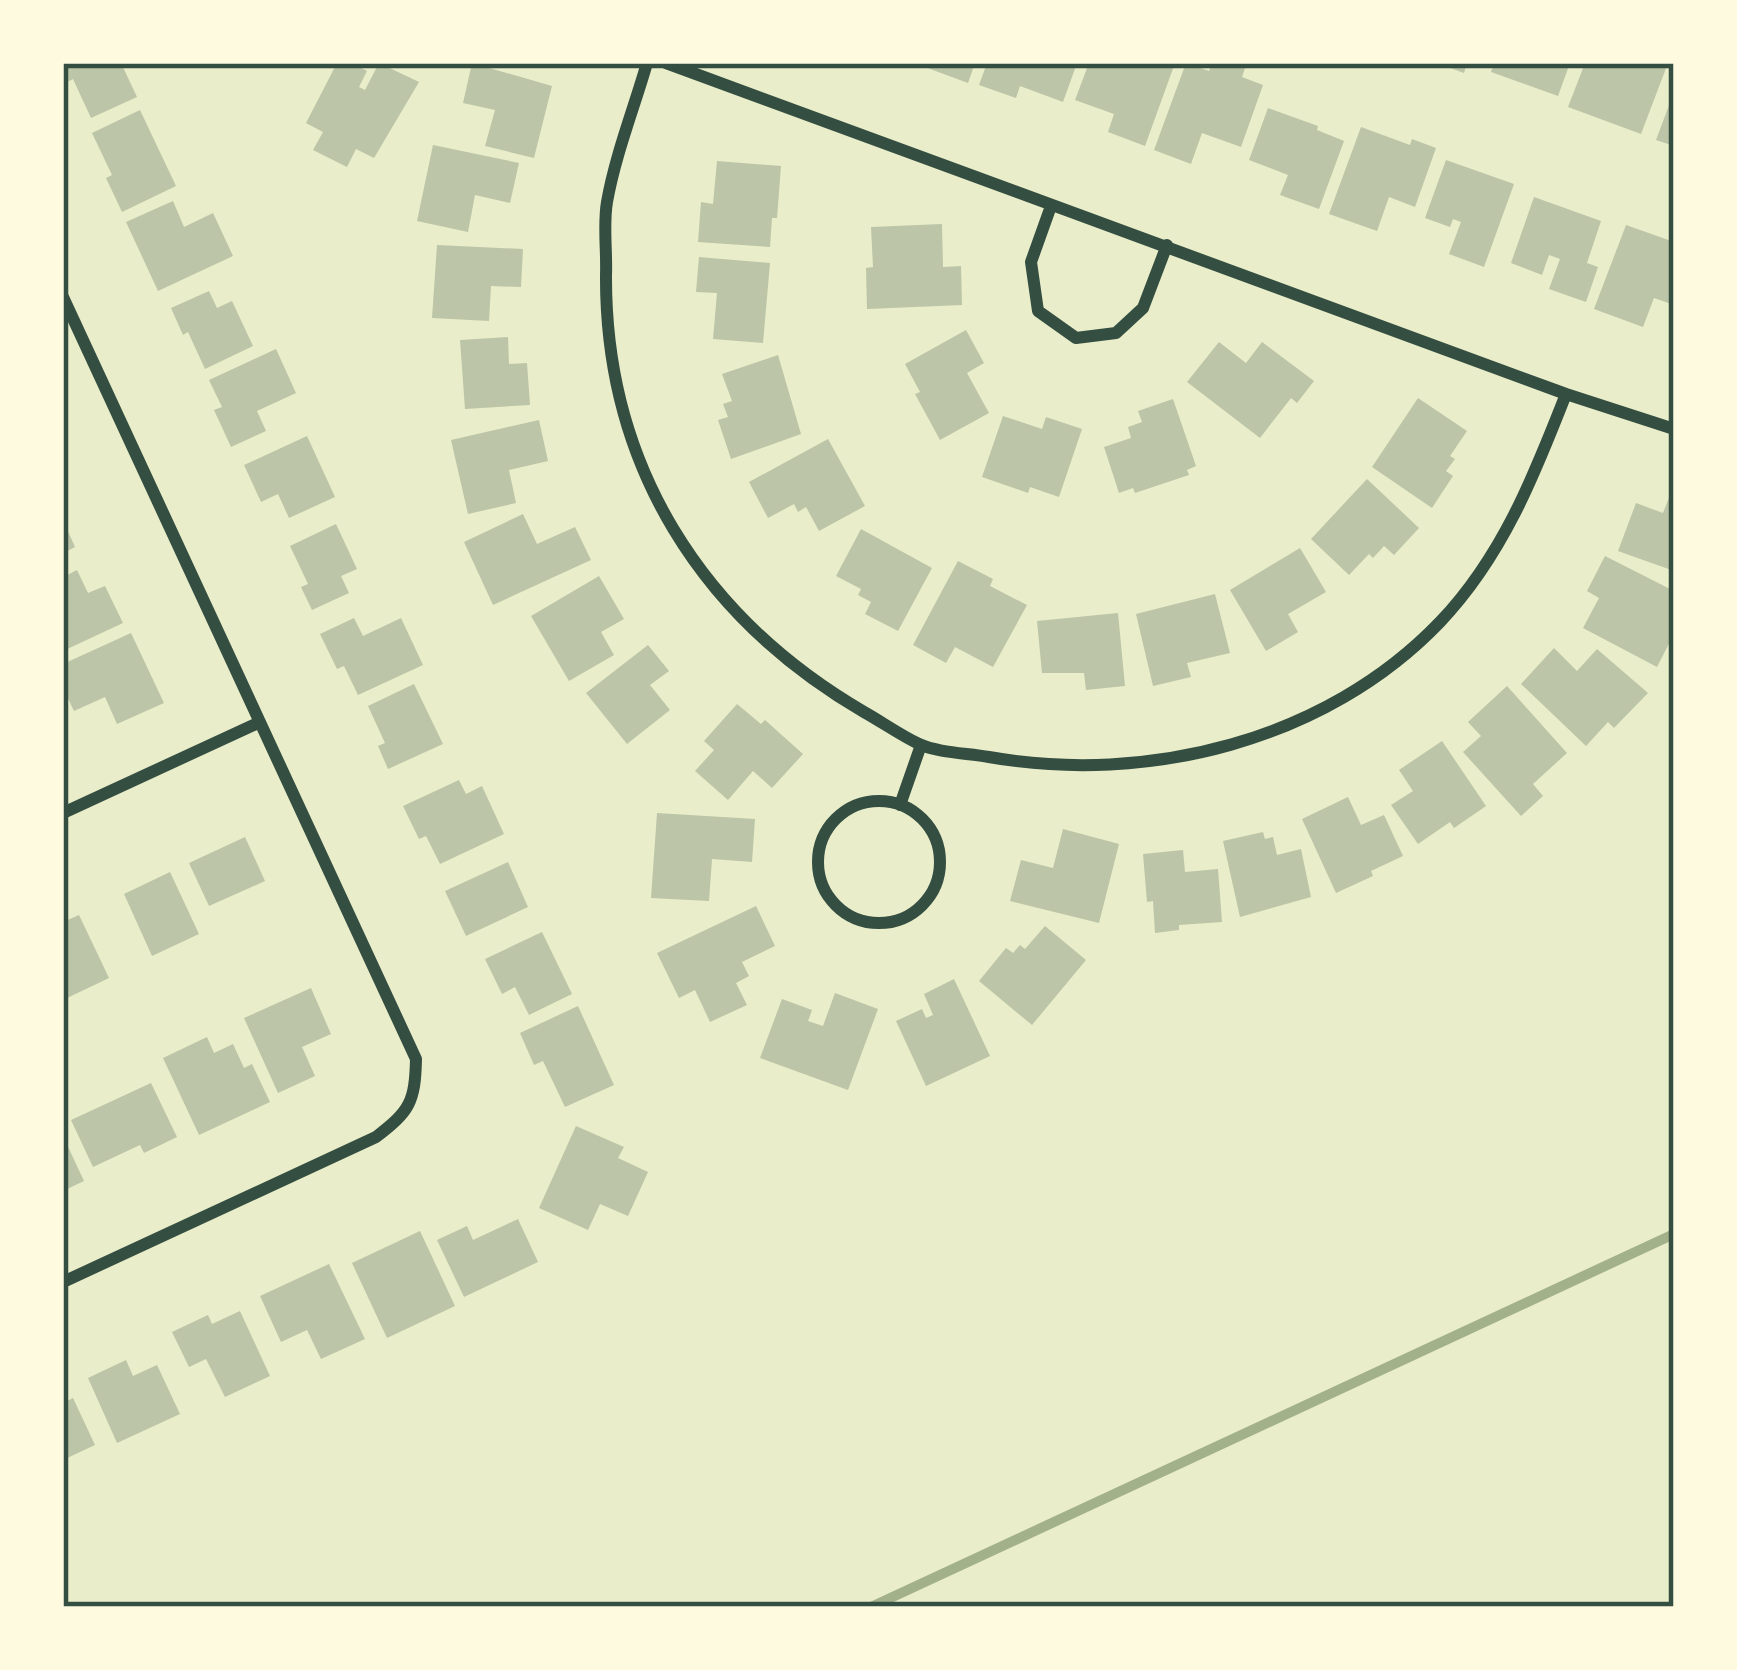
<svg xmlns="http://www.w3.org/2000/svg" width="1737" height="1670" viewBox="0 0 1737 1670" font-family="'Golos Text',sans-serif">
	<rect width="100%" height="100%" fill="#e9edc9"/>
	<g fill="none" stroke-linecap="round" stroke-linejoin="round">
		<path stroke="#a3b18a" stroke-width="10" d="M871,1607L1674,1234"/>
	</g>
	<path fill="#bcc5a7" d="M63,63H121L137,97L91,118L73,79L65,83Z
		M337,63H352L367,71L359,87L365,90L379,63L419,82L374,158L356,149L347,167L313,150L323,132L306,123Z
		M472,63L552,86L534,158L485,146L495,110L463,103Z
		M914,63H975L968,83Z
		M987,63H1077L1063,102L1020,86L1016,98L979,85Z
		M1089,63H1175L1145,146L1108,132L1114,114L1075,100Z
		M1186,63L1209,71L1212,63H1239L1245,68L1242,77L1263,85L1241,147L1202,133L1191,164L1154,150Z
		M1437,63H1467L1464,73Z
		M1494,63H1570L1558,96L1491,72Z
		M1585,63L1610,66L1611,63H1668L1641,134L1568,107Z
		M1674,92V146L1656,140Z
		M1268,108L1318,126L1317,130L1344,141L1319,209L1280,195L1288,175L1249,160Z
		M140,110L176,186L122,212L106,178L112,175L92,133Z
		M1361,127L1410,145L1412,139L1436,148L1415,207L1389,197L1377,231L1329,214Z
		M433,145L519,163L510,203L475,195L468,232L417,221Z
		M1446,160L1514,184L1484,267L1449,254L1461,222L1453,219L1450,227L1425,218Z
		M717,161L781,166L777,218H772L770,247L698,242L701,202L713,204Z
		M1534,197L1601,221L1587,263L1598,267L1586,302L1549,289L1560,259L1549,255L1542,275L1511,263Z
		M173,201L184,227L213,213L233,256L158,291L126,222Z
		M942,224L943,267L961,266L962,305L867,309L866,268L873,267L871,227Z
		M1626,225L1674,242V305L1654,298L1643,327L1594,309Z
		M437,245L523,249L521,287L491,286L489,321L432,318Z
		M699,257L770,263L763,343L713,339L717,293L696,292Z
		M209,291L217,308L232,301L253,346L205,369L188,332L183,335L171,308Z
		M966,330L984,363L967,373L989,413L940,440L915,394L920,392L905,364Z
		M508,337L509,364L527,363L530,405L465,409L460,340Z
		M1219,342L1246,363L1262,342L1314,381L1297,403L1291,398L1260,438L1187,382Z
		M276,349L296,393L257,411L266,431L231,447L214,410L222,407L209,380Z
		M778,355L801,434L731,459L718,420L728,417L723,404L732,401L722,374Z
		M1418,398L1467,431L1450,456L1455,459L1446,471L1453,476L1432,508L1372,467Z
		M1173,399L1196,466L1187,470L1189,475L1135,493L1133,488L1119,493L1104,447L1131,438L1128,427L1142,422L1138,411Z
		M1003,416L1042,429L1046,417L1082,429L1059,497L1030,487L1028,493L982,477Z
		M539,420L548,461L509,470L516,503L468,514L451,440Z
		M307,436L335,497L289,518L278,494L261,502L244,465Z
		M828,439L865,506L819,531L806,507L798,512L794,504L768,518L749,482Z
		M1367,479L1419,528L1394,555L1384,546L1373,558L1369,554L1349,575L1311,539Z
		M1674,485V571L1618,551L1636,503L1663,513Z
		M523,514L537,544L575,527L591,560L493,605L464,542Z
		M63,520L75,547L63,553Z
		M336,524L357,569L341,576L349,593L312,610L301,587L308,584L290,546Z
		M861,529L932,568L898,631L865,614L871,602L858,595L861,589L836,576Z
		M1300,548L1326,592L1288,614L1298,632L1266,651L1230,590Z
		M1605,556L1674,591V634L1657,667L1583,628L1599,598L1587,591Z
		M958,561L993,579L990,586L1027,605L993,667L955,647L946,663L913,645Z
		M77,570L88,593L105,586L123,623L63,651V577Z
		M599,576L624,619L601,632L614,655L569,681L531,616Z
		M1215,594L1230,653L1187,663L1191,677L1153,686L1136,614Z
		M1118,613L1125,686L1086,690L1084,673H1042L1037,621Z
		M354,618L363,636L401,618L423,665L358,695L344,666L337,669L320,634Z
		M131,633L164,703L117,724L105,697L74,711L63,688V664Z
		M648,645L669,671L650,685L670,710L627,744L586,693Z
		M1554,648L1577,671L1597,649L1648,693L1614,728L1608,722L1586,746L1521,684Z
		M414,684L443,744L388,769L378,746L385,743L368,706Z
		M1507,686L1567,753L1533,784L1543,796L1521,816L1463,752L1481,736L1468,722Z
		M737,704L761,724L765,720L803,754L772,788L753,771L728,800L695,771L714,750L704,741Z
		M1442,741L1486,806L1454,828L1450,822L1418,844L1391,805L1413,791L1399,770Z
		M459,780L466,794L482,786L504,834L440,864L426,836L419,839L403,806Z
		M1348,797L1361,825L1384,815L1403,856L1371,871L1373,876L1336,893L1302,819Z
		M657,813L755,819L752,862L712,859L709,901L651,898Z
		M1063,829L1119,844L1099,923L1010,901L1021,860L1053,868Z
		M1263,832L1265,839L1273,837L1277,855L1301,849L1311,897L1240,917L1223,841Z
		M245,837L265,881L209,906L189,863Z
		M1183,850L1185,872L1218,869L1222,922L1179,925V930L1155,933L1153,901L1147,902L1143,854Z
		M508,862L528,907L466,936L445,891Z
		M170,872L199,934L152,956L124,894Z
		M756,906L775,946L742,962L749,976L736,983L747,1005L710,1022L695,990L679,998L657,953Z
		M79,915L109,978L65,999L63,922Z
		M1045,926L1086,960L1032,1025L979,981L1006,948L1013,953L1020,945L1025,949Z
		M542,932L572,994L529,1015L515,987L502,994L485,959Z
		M954,979L990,1056L926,1086L896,1021L922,1009L926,1018L933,1015L924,994Z
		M311,988L331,1034L302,1047L315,1076L278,1093L244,1018Z
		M835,993L878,1009L848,1090L760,1058L782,999L812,1010L808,1021L823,1026Z
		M578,1006L614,1085L565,1107L543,1061L534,1065L520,1033Z
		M207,1037L214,1053L233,1044L244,1068L252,1064L270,1102L199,1135L163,1058Z
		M151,1083L177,1137L144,1153L140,1145L93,1167L71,1120Z
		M576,1126L624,1147L618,1158L648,1172L628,1216L600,1204L588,1230L539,1208Z
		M63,1136L84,1181L63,1191Z
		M518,1219L538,1262L464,1297L437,1240L467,1226L473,1240Z
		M420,1231L455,1306L387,1338L352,1263Z
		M329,1264L365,1339L321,1359L307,1330L281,1342L260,1296Z
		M240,1311L270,1376L225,1397L206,1359L189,1367L172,1332L208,1315L212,1324Z
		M126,1360L133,1376L157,1365L180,1414L117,1443L88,1378Z
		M73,1398L95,1445L63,1460V1403Z"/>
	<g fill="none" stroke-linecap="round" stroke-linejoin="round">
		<path stroke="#344e41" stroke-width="12" d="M647,63C634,108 615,156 607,202C603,225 607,251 606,275C605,465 701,617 864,712C882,722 900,735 919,744C939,753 967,753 989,757C1147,785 1326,741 1440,622C1502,557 1534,476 1566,394
			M666,63L1566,394L1674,429
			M1051,206L1031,262L1038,311L1076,338L1116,333L1143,308L1167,245
			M63,297L416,1059C415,1102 410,1111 376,1137L63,1282
			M818 862a61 61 0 1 1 122 0a61 61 0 1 1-122 0Z
			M900,805L921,745
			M63,813L260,722"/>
	</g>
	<rect width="1737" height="1670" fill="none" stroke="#fefae0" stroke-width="132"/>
	<rect x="66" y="66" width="1605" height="1538" fill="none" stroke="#344e41" stroke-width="4.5"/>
</svg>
